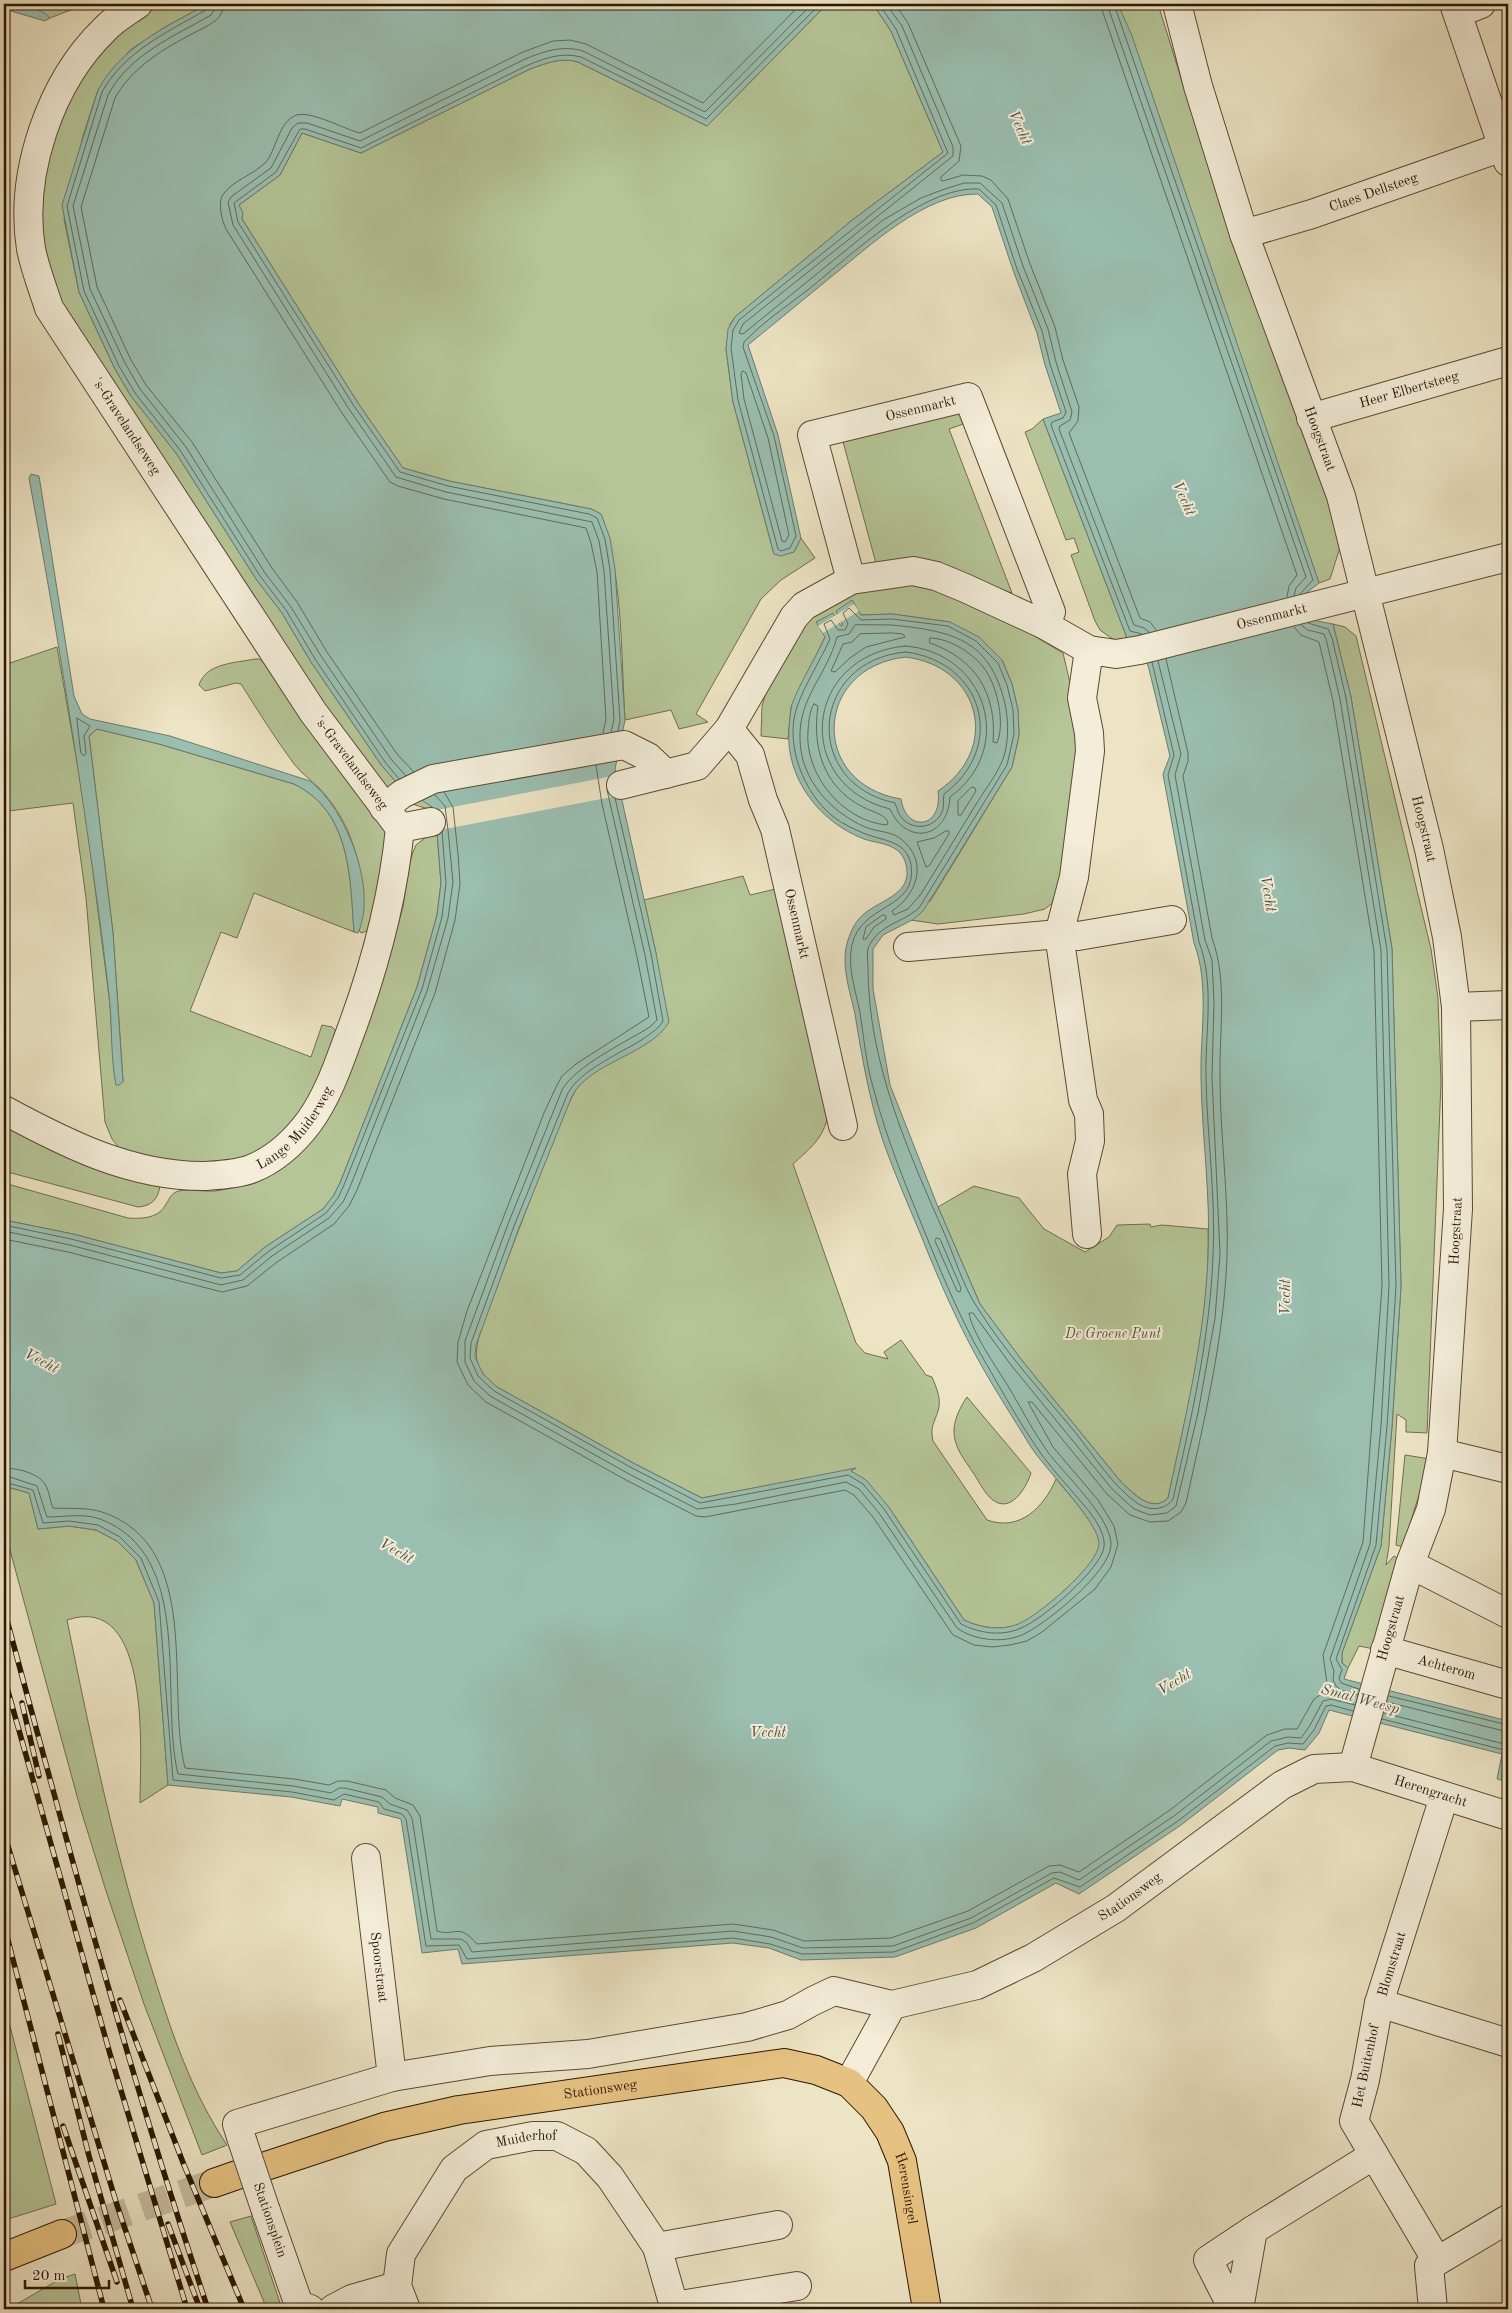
<svg xmlns="http://www.w3.org/2000/svg" width="1512" height="2313" viewBox="0 0 1512 2313" font-family="'Old Standard TT',serif">
	<rect width="100%" height="100%" fill="#ede4c5"/>
	<filter id="stains"><feTurbulence type="fractalNoise" baseFrequency=".004" numOctaves="4"/><feColorMatrix values="0 0 0 0 .2 0 0 0 0 .09 0 0 0 0 .02 0 0 0 .5 -.17"/></filter>
	<radialGradient id="worn" r=".72"><stop offset=".6" stop-color="#630" stop-opacity="0"/><stop offset="1" stop-color="#630" stop-opacity=".3"/></radialGradient>
	<path fill="#b5c597" stroke="#706e4c" d="M4,4H86L50,18Z
		M156,4H208L165,27L130,50L98,90L83,136L64,219L79,292L115,369L131,396L176,453L256,579L282,613L311,662L382,766L397,783L425,801L434,810C391,801 385,787 357,756L73,329C66,311 56,294 50,276C45,262 43,243 41,228C30,145 83,43 156,4Z
		M827,4H873L891,31L943,152L851,221L735,317L730,324L726,349L733,402L774,554L794,552L801,538L815,558L781,580L761,599L696,714L708,722L679,729L671,710L625,720C621,655 623,575 601,514L591,509L449,481L403,468L358,403L242,219L239,205L280,175L302,133L361,153L530,69C547,63 561,57 578,62L707,126Z
		M1118,4H1158L1203,149L1343,538L1330,579L1319,583Z
		M963,408L966,423L949,429L1012,593L947,571L877,567L842,438Z
		M1043,419L1127,638L1114,640L1100,630L1095,621L1071,555L1079,552L1074,538L1066,540L1025,432L1032,429Z
		M901,583L938,587L1021,628L1063,653L1081,730L1057,899L1045,909L1024,914L938,924L911,920L931,900L1012,767L1019,735L1018,710L1012,684L1002,660L950,622L892,614L861,615L852,600L844,625L825,637L791,707L788,739L761,736L762,706L769,682L785,652L809,620L833,602L853,593Z
		M1333,624L1345,627L1356,636L1431,949L1438,998L1441,1082L1427,1433L1406,1432V1420L1397,1414L1389,1546L1386,1565L1394,1556L1400,1560L1374,1649L1359,1646L1348,1668L1342,1663V1653L1381,1546L1392,1427L1401,1286L1392,949L1351,697Z
		M57,647L84,802L110,1004L114,1072L119,1085L123,1081L113,933L89,736L97,729L159,744L294,784C351,812 350,877 354,932L254,893L237,938L221,932L190,1011L311,1057L322,1025L332,1027L336,1031L318,1092L272,1150L210,1168L123,1153L112,1139L105,1122L86,898L73,803L8,811L4,797V665Z
		M255,659H259L266,664L387,828L373,929L361,933L359,930C368,880 355,825 319,788C311,780 301,773 294,764C275,738 258,711 241,684L236,683L205,691L199,685C206,663 235,663 255,659Z
		M433,832H437L441,883L437,915L417,987L340,1183L334,1195L323,1209L265,1247L237,1271L221,1273L73,1234L4,1220V1183L128,1218C143,1219 159,1218 166,1204C169,1200 171,1194 176,1192C183,1188 205,1192 215,1191C235,1189 256,1179 274,1170L385,971L403,907L409,866L413,852L416,845Z
		M743,876L750,895L780,888L827,1120C821,1141 808,1150 793,1164L856,1343L865,1353L888,1359L884,1352L901,1340L926,1375L932,1377C936,1387 942,1399 938,1411C934,1424 930,1426 933,1441L987,1520C1020,1532 1044,1507 1056,1479C1066,1491 1101,1529 1100,1545C1098,1565 1038,1616 1020,1624C1002,1631 981,1628 964,1620L888,1506L850,1471L854,1469L702,1498L635,1464L497,1387C468,1365 475,1348 485,1318L561,1119L576,1089L587,1078L656,953L644,900Z
		M4,1120L160,1186C158,1199 152,1206 138,1207L4,1171Z
		M974,1186L1019,1198L1044,1229L1085,1252L1109,1237L1117,1225L1150,1224L1151,1227L1162,1225L1208,1229C1211,1320 1187,1410 1168,1498C1152,1514 1133,1493 1121,1482L1020,1358L980,1304L938,1207Z
		M967,1397L1031,1473C1027,1486 1013,1511 996,1502C986,1497 980,1483 974,1474C965,1460 953,1447 954,1429C955,1417 961,1406 967,1397Z
		M1405,1455L1430,1459L1403,1547L1396,1545Z
		M4,1486L29,1493L38,1529L69,1526L96,1530L117,1541L136,1560L154,1603L168,1785L140,1803C140,1756 153,1591 67,1620C91,1739 116,1858 153,1973C172,2034 191,2091 227,2145L202,2155L144,2004L106,1891L80,1807L4,1528Z
		M4,2003L56,2204L5,2220L4,2215Z
		M251,2216L282,2309H267L230,2222Z
		M75,2274L82,2309H14L17,2304L60,2279Z"/>
	<path fill="#9abfb1" stroke="#6e7b6b" fill-rule="evenodd" d="M4,4C17,4 40,7 50,18L45,21L4,9Z
		M208,4H827L707,126L578,62C561,57 547,63 530,69L361,153L302,133L280,175L239,205L243,213L242,219L358,403L403,468L449,481L591,509L601,514L610,538L615,569L625,720L615,769L656,953L669,1022C651,1054 590,1062 572,1096L519,1228L476,1345L475,1357L483,1374L497,1387L635,1464L702,1498L856,1468L851,1471L866,1480L888,1506L964,1620C981,1628 1000,1631 1018,1624C1037,1617 1100,1564 1099,1543C1098,1521 1045,1469 1031,1447C1012,1416 991,1384 974,1352C953,1313 936,1273 920,1233C907,1202 894,1172 883,1141C869,1099 862,1057 855,1014C850,991 840,964 848,940C851,931 856,920 864,914C881,899 916,894 905,861C898,843 879,844 864,839C819,822 785,777 789,729C790,721 790,712 792,704C801,681 815,659 825,637L816,622L833,613L841,626L843,625L836,611L852,600L861,615L892,614L950,622L979,637L1002,660L1012,684L1018,710L1019,735L1012,767L923,911L914,919L883,935L873,949V989L890,1085L938,1207L980,1304L1020,1358L1121,1482C1133,1493 1152,1514 1168,1498C1185,1418 1205,1338 1208,1256C1211,1197 1202,1137 1201,1078C1200,1034 1210,985 1194,943L1163,774L1170,756L1149,669L1139,638H1127L1043,419L1061,413L1045,365L1037,333L1013,270L992,207L978,194C925,193 870,246 831,277C803,300 776,322 748,345L778,435L801,538L794,552L781,556L774,554L733,402L726,349L728,329L735,317L851,221L943,152L891,31L873,4H1118L1132,36L1319,583L1305,594L1312,620L1333,624L1351,697L1392,949L1401,1286L1392,1427L1381,1546L1342,1653V1663L1348,1668L1344,1679L1508,1721V1782L1497,1779L1502,1754L1329,1710L1319,1733L1305,1750L1289,1748L1278,1750L1181,1825L1079,1894L1056,1883L976,1928L895,1957L801,1960L769,1948L733,1943L462,1964L458,1949L422,1953L401,1819L378,1813V1807L342,1799L340,1806L291,1797L168,1785L154,1603L136,1560L117,1541L96,1530L69,1526L38,1529L29,1493L4,1486V1220L73,1234L221,1273L237,1271L265,1247L323,1209L334,1195L340,1183L417,987L437,915L441,883L437,832L432,807L397,783L382,766L311,662L282,613L256,579L176,453L131,396L115,369L79,292L62,205L98,90C121,47 167,26 208,4ZM906,657C981,667 1001,749 938,791C943,829 906,833 901,799C809,784 813,667 906,657Z
		M31,474L39,476L74,696L82,714L90,719L170,736L310,781C346,809 378,889 358,933L354,932C350,877 351,812 294,784L159,744L97,729L89,736L113,933L123,1082L119,1085H116C111,1059 112,1032 110,1005C107,975 103,945 99,915C79,769 56,623 29,478Z"/>
	<path fill="#ede4c5" d="M854,604L859,611L823,633L818,626Z
		M618,775L622,795L435,831L432,811Z"/>
	<g fill="none" stroke-linecap="round" stroke-linejoin="round">
		<path stroke="#636a59" stroke-width="1" d="M209,4L206,10C167,32 124,52 102,92L67,206L84,291L119,366L135,393L180,450L260,576L286,610L315,659L385,762L399,779
			M216,4L214,10L211,15C173,37 130,54 108,95L73,206L90,289L125,363L140,389L186,447L265,573L291,607L321,656L391,759L406,776
			M223,4C223,11 221,16 215,21C207,27 197,31 188,36C160,51 131,69 115,98L81,207L97,287L131,360L146,385L192,442L272,568L297,602L327,652L397,754L414,772
			M879,4L896,29L948,153L739,320L733,330L731,348L738,400L778,549L781,551L790,548L796,536L774,436L743,347L744,342C763,322 787,306 809,289C851,255 923,186 979,189L996,205L1017,269L1042,331L1050,364L1066,412L1063,418L1052,422L1051,425L1130,631L1142,634
			M886,4L902,26L953,147V156L743,324L739,333L743,334L883,220L921,198L942,190L964,183H980L1002,203L1023,266L1048,329L1056,362L1072,412L1070,420L1060,426L1059,429L1134,625L1144,628L1149,632
			M895,4L908,23L961,146L959,161L941,177V180L943,181L963,175L982,176L991,180L1008,199L1030,264L1055,327L1063,360L1079,407L1078,421L1069,433L1140,618L1150,622L1156,630
			M1100,4L1297,575L1289,586L1287,597
			M1107,4L1306,577L1296,588L1294,596
			M1114,4L1313,580L1300,594
			M743,371L746,373L768,438L789,535L785,542L782,541L744,399L741,374Z
			M1308,623L1328,629L1332,638L1346,698L1387,950L1396,1286L1387,1426L1376,1545L1336,1659L1342,1670L1339,1678L1341,1683L1359,1689
			M892,625C952,631 990,639 1005,704C1009,722 1009,747 1001,764C994,779 983,792 975,806C957,835 939,865 921,894L908,909L894,915L892,911C917,895 929,861 901,839C892,831 876,832 865,827C831,812 801,780 800,740C798,698 827,675 837,637L849,634L855,625Z
			M1301,625L1308,630L1324,634L1326,639L1340,699L1381,950L1389,1286L1381,1426L1370,1544L1330,1659L1334,1671L1333,1680L1336,1686L1341,1690L1358,1695
			M892,633L903,634L905,637L866,647L850,658L835,672L831,671L843,644L852,642L860,634Z
			M930,638C950,638 976,655 986,671C998,689 1005,724 997,743L993,742C997,694 976,659 930,643Z
			M905,646C986,652 1017,748 950,797C948,838 907,847 890,809C793,785 802,656 905,646Z
			M906,652C984,662 1007,747 944,794C943,799 944,804 943,809C938,828 913,832 902,818C898,814 897,808 895,803C801,783 810,660 906,652Z
			M814,704L818,706C812,747 823,787 863,807C872,812 883,813 888,822L887,825C842,821 804,774 808,730C809,721 809,712 814,704Z
			M77,718L90,726L84,736L86,753L84,756L81,753Z
			M618,731L620,720L610,570L605,539L597,518L589,514L448,486L400,472L354,406L238,222L234,203L276,172L300,129H305L361,148L528,65C546,58 561,52 581,57L706,119L820,4
			M611,732L614,719L604,571L599,541L592,522L446,492L396,477L349,409L233,225L228,202L232,196L271,168L292,128L298,123H307L360,141L525,59C545,51 562,45 583,51L705,112L812,4
			M603,733L606,719L597,572L591,543L586,528L444,499L398,486L390,482L342,413L226,229C222,221 218,205 222,196C231,181 253,175 265,163C277,150 278,121 297,115C312,111 344,129 360,133L523,52L553,41L570,40L586,44L703,103L801,4
			M596,765L602,804L637,957L649,1017L576,1064L562,1076L556,1087L544,1113L467,1311L458,1342L457,1362L468,1385L486,1402L626,1480L696,1516L705,1517L845,1490L854,1495L873,1517L953,1635L974,1645L992,1647L1010,1645L1027,1641L1042,1632L1095,1589L1111,1567L1118,1544L1114,1526L1098,1500L1053,1447L1028,1402H1032L1107,1494L1130,1515L1150,1522L1168,1521L1181,1512L1186,1503C1204,1421 1224,1339 1227,1256C1229,1196 1220,1137 1220,1077C1219,1031 1228,982 1212,938L1183,776L1188,761V753L1166,659
			M972,787L975,788L976,791L961,815H958V801Z
			M607,790L645,955L657,1020L650,1027C626,1042 575,1066 562,1090L508,1224L465,1341V1362L474,1381L490,1396L629,1474L697,1509L736,1504L846,1482L859,1489L879,1513L957,1628C975,1641 1006,1644 1026,1633C1049,1621 1110,1572 1111,1545C1112,1518 1063,1473 1047,1451C1033,1431 1021,1408 1008,1386C997,1368 972,1333 969,1313H973L1011,1365L1113,1490L1134,1509L1150,1515L1167,1513L1176,1506L1198,1413L1215,1318L1220,1254L1212,1077L1214,1002L1212,960L1205,940L1175,775L1181,754L1158,661
			M615,798L651,954L663,1021C658,1030 648,1035 640,1041C618,1054 580,1071 568,1093L514,1226L471,1343L470,1358L478,1376L494,1391L632,1468L700,1503L848,1475L863,1484L884,1509L961,1624C979,1633 1001,1637 1021,1628C1042,1620 1101,1569 1104,1547C1106,1532 1091,1513 1082,1503C1069,1487 1054,1472 1042,1455C1019,1423 1000,1387 980,1353C961,1319 945,1282 930,1245C909,1193 887,1142 873,1087C866,1063 864,1038 860,1013C856,991 847,968 852,945C861,903 918,910 911,865C907,840 882,841 863,833C854,829 843,824 835,818C804,795 784,744 797,707C805,684 820,661 830,639L824,624L831,620L838,630H845L848,624L843,613L849,608L861,620L892,619L948,626L976,641L998,663L1007,685L1013,710L1014,734L1007,765L919,908C902,923 880,924 869,946C866,952 868,962 868,968C868,1062 908,1151 945,1235C955,1258 963,1286 977,1307C1005,1352 1041,1391 1075,1432C1094,1456 1112,1485 1137,1503C1148,1511 1165,1511 1173,1499C1191,1419 1210,1338 1213,1256C1216,1196 1207,1137 1206,1077C1205,1033 1215,984 1199,942L1168,775L1174,755L1152,662
			M946,831H949V834L929,866L926,867L917,842L934,838Z
			M883,915L886,916V919L874,927L866,939H863L866,927Z
			M4,1225L71,1239L221,1278L240,1275L269,1251L326,1213L338,1198L344,1185L422,989L442,917L446,883L442,831
			M4,1231L70,1245L221,1285L243,1280L272,1256L329,1218L343,1202L350,1187L427,991L448,918L453,882L448,830L445,806L435,795
			M937,1238L940,1239L961,1288L960,1292L957,1291L935,1241Z
			M4,1239L68,1252L222,1292L247,1286L277,1262L334,1224L349,1206L357,1190L435,993L455,920L460,884L458,854L453,807L444,792
			M4,1468C16,1468 40,1473 46,1486C50,1493 50,1502 53,1508C69,1509 87,1507 102,1512C204,1546 165,1689 185,1768L294,1779L329,1785L338,1781H347L386,1790L395,1798L413,1805L420,1816L437,1931C456,1937 458,1922 477,1944L733,1924L773,1930L804,1941L891,1938L968,1911L1049,1866L1060,1865L1079,1872L1170,1810L1267,1735L1285,1729H1297L1314,1699L1328,1690L1323,1655L1363,1542L1382,1286L1374,951L1333,701L1319,642L1301,635L1294,627
			M4,1475L37,1486L47,1517C65,1517 84,1513 100,1519C196,1555 159,1697 178,1774L293,1786L331,1793L339,1788H345L382,1797L390,1804L407,1810L412,1818L431,1939H461L467,1943L472,1952L733,1931L771,1937L803,1948L893,1946L971,1918L1052,1873L1060,1872L1079,1880L1174,1816L1271,1741L1288,1737L1301,1738L1309,1727L1323,1701L1331,1699L1355,1705
			M4,1482L33,1490L43,1523L69,1521L98,1525L120,1537L141,1558L159,1602L173,1780L292,1792L334,1800L344,1794L379,1802L384,1809L402,1814L406,1819L426,1946L459,1945L467,1959L733,1938L770,1944L802,1954L894,1952L973,1923L1054,1878L1080,1887L1178,1821L1275,1746L1288,1743L1303,1744L1314,1730L1326,1706L1331,1705L1353,1711
			M1389,1696L1508,1725
			M1387,1702L1508,1732
			M1384,1713L1508,1745
			M1382,1719L1504,1750L1507,1755L1503,1774L1508,1776"/>
		<path stroke="#c6bb9e" stroke-width="28" stroke-dasharray="28 14" stroke-linecap="butt" d="M62,2234L214,2183"/>
		<g stroke="#5c4a32" stroke-width="30">
			<g id="minor">
				<path id="s1" d="M138,4C127,12 114,19 105,29C50,82 19,174 31,249C35,269 43,289 49,308L313,712L400,828"/>
				<path id="s2" d="M1177,4L1198,86L1244,234L1341,496L1429,849L1447,937L1456,1007L1458,1209L1442,1453L1431,1509L1410,1564L1353,1767"/>
				<path d="M1454,4L1508,162"/>
				<path d="M1458,13L1481,4"/>
				<path id="s3" d="M1244,234L1312,214L1508,145"/>
				<path id="s4" d="M1311,418L1508,361"/>
				<path id="s5" d="M851,580L812,435L968,397L1051,612L1045,625"/>
				<path id="s6" d="M729,729L750,755L763,800L775,829L843,1126"/>
				<path id="s7" d="M621,785L697,766L729,729L794,617L804,606L851,580L913,571L936,576L965,588L1045,625L1089,650L1116,654L1140,650L1508,557"/>
				<path d="M384,808L402,794L433,779L624,745L648,757L666,774"/>
				<path d="M400,828L431,822"/>
				<path d="M908,947L1059,934L1078,936L1172,920"/>
				<path d="M1456,1007L1508,1005"/>
				<path id="s8" d="M4,1110C67,1144 132,1177 206,1176C220,1175 238,1174 251,1169C274,1160 294,1142 309,1122C328,1096 339,1063 350,1033C375,966 393,899 400,828"/>
				<path d="M1087,1234L1082,1174L1090,1141L1089,1114L1083,1100L1059,934L1074,877L1090,751L1089,733L1082,698L1089,650"/>
				<path d="M1442,1453L1508,1469"/>
				<path d="M1410,1564L1508,1614"/>
				<path id="s9" d="M1385,1650L1508,1685"/>
				<path d="M1444,1797L1379,2003L1508,2043"/>
				<path id="s10" d="M366,1858L392,2077"/>
				<path d="M1379,2003L1365,2080L1354,2121L1437,2261"/>
				<path d="M849,2083L892,2005"/>
				<path id="s11" d="M242,2140L237,2124L392,2077L490,2061L588,2054L747,2027L788,2015L813,2001L834,1991L892,2005L977,1985L1033,1958L1116,1908L1282,1785L1314,1769L1353,1767L1508,1816"/>
				<path d="M266,2211L299,2305L310,2309"/>
				<path d="M657,2247L778,2225"/>
				<path d="M333,2309L352,2299L397,2286"/>
				<path id="s12" d="M406,2309L397,2286L401,2254L454,2169L486,2145L533,2136H557L586,2151L610,2177L657,2247L674,2306L797,2286"/>
				<path d="M1233,2309L1208,2260L1253,2230"/>
				<path d="M1239,2309L1253,2230L1374,2155"/>
				<path d="M1433,2309L1429,2266L1508,2219"/>
			</g>
		</g>
		<g stroke="#2c1601" stroke-width="30">
			<g id="major">
				<path id="s13" d="M266,2166L384,2127L459,2110L784,2063L816,2070L849,2083L874,2108L890,2132L902,2161L927,2309"/>
				<path d="M214,2183L237,2175"/>
				<path d="M4,2257L62,2234"/>
			</g>
		</g>
		<use href="#minor" stroke="#f3edd9" stroke-width="28"/>
		<use href="#major" stroke="#e6c282" stroke-width="28"/>
		<g stroke="#2c1601" stroke-width="5.5">
			<path id="rail" d="M4,1609C67,1844 131,2079 208,2309
				M4,1677L110,2054L187,2309
				M22,1703L39,1776
				M4,1833L117,2205L152,2309
				M4,1925L104,2309
				M120,2000L184,2165L244,2309
				M58,2034L89,2156L133,2309
				M63,2126L117,2282
				M168,2224L200,2309"/>
		</g>
		<use href="#rail" stroke="#f3edd9" stroke-width="4" stroke-dasharray="11" stroke-linecap="butt"/>
		<g stroke="#5c4a32" stroke-width="30" stroke-linecap="butt">
			<path id="minor-bridge" d="M242,2140L266,2211"/>
		</g>
		<use href="#minor-bridge" stroke="#f3edd9" stroke-width="28"/>
	</g>
	<g text-anchor="middle" dominant-baseline="central" stroke-width="4" stroke-linejoin="round" paint-order="stroke">
		<g font-size="14" fill="#2c1601" stroke="#f3edd9">
			<text stroke="none"><textPath href="#s3" startOffset="136">Claes Dellsteeg</textPath></text>
			<text stroke="none"><textPath href="#s4" startOffset="102">Heer Elbertsteeg</textPath></text>
			<text stroke="none"><textPath href="#s5" startOffset="262">Ossenmarkt</textPath></text>
			<text stroke="none"><textPath href="#s1" startOffset="485">'s-Gravelandseweg</textPath></text>
			<text stroke="none"><textPath href="#s2" startOffset="458">Hoogstraat</textPath></text>
			<text stroke="none"><textPath href="#s7" startOffset="769">Ossenmarkt</textPath></text>
			<text stroke="none"><textPath href="#s1" startOffset="890">'s-Gravelandseweg</textPath></text>
			<text stroke="none"><textPath href="#s2" startOffset="862">Hoogstraat</textPath></text>
			<text stroke="none"><textPath href="#s6" startOffset="209">Ossenmarkt</textPath></text>
			<text stroke="none"><textPath href="#s8" startOffset="322">Lange Muiderweg</textPath></text>
			<text transform="translate(1456 1231) rotate(-87)">Hoogstraat</text>
			<text transform="translate(1391 1628) rotate(-74)">Hoogstraat</text>
			<text stroke="none"><textPath href="#s9" startOffset="64">Achterom</textPath></text>
			<text stroke="none"><textPath href="#s11" startOffset="1301">Herengracht</textPath></text>
			<text stroke="none"><textPath href="#s11" startOffset="956">Stationsweg</textPath></text>
			<text transform="translate(1392 1964) rotate(-73)">Blomstraat</text>
			<text stroke="none"><textPath href="#s10" startOffset="110">Spoorstraat</textPath></text>
			<text transform="translate(1366 2066) rotate(-78)">Het Buitenhof</text>
			<text stroke="none"><textPath href="#s13" startOffset="344">Stationsweg</textPath></text>
			<text stroke="none"><textPath href="#s12" startOffset="238">Muiderhof</textPath></text>
			<text stroke="none"><textPath href="#s13" startOffset="721">Herensingel</textPath></text>
			<text transform="translate(270 2220) rotate(71)">Stationsplein</text>
		</g>
		<g font-size="14" font-style="italic" fill="#5c5336" stroke="#f3edd9">
			<text x="1113" y="1334">De Groene Punt</text>
		</g>
		<g font-size="15" font-style="italic" fill="#52513f" stroke="#f3edd9">
			<text transform="translate(1019 128) rotate(66)">Vecht</text>
			<text transform="translate(1183 499) rotate(66)">Vecht</text>
			<text transform="translate(1267 894) rotate(80)">Vecht</text>
			<text transform="translate(1286 1297) rotate(-90)">Vecht</text>
			<text transform="translate(41 1362) rotate(28)">Vecht</text>
			<text transform="translate(396 1552) rotate(30)">Vecht</text>
			<text transform="translate(1175 1683) rotate(-31)">Vecht</text>
			<text transform="translate(1360 1700) rotate(15)">Smal Weesp</text>
			<text x="768" y="1733">Vecht</text>
		</g>
	</g>
	<rect width="1512" height="2313" fill="none" stroke="#ede4c5" stroke-width="20"/>
	<rect x="5" y="5" width="1502" height="2303" fill="none" stroke="#2c1601" stroke-width="2.5"/>
	<rect x="10" y="10" width="1492" height="2293" fill="none" stroke="#2c1601"/>
	<path d="M25 2280v8h84v-8" fill="none" stroke="#2c1601" stroke-width="2.5"/>
	<text x="32" y="2280" font-size="15" fill="#2c1601" stroke="#f3edd9" stroke-width="4" paint-order="stroke">20 m</text>
	<rect width="100%" height="100%" filter="url(#stains)"/>
	<rect width="100%" height="100%" fill="url(#worn)"/>
</svg>
